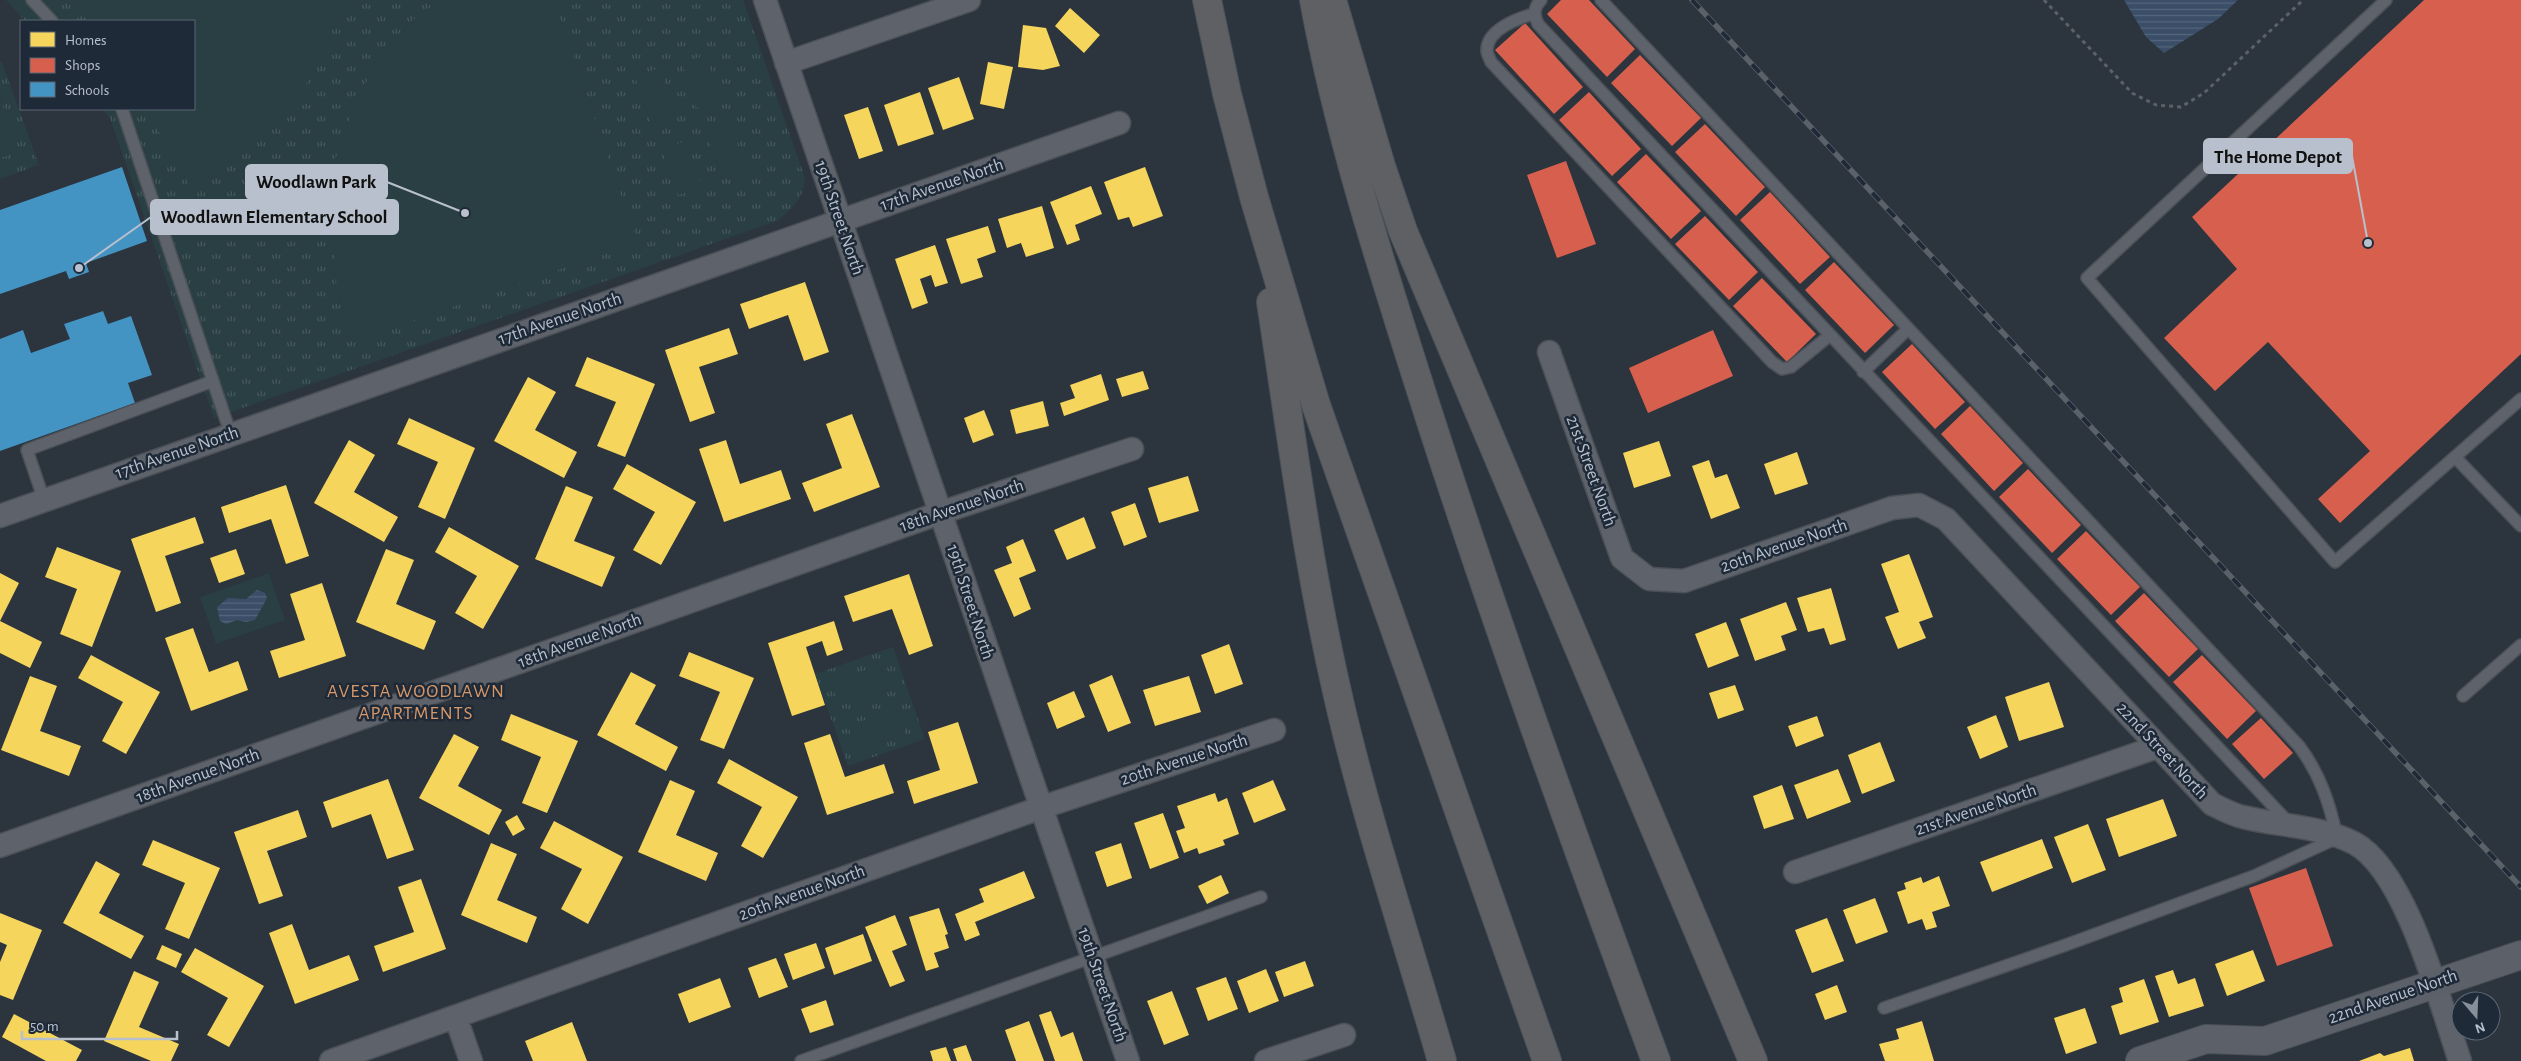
<svg xmlns="http://www.w3.org/2000/svg" width="2521" height="1061" viewBox="0 0 2521 1061" font-family="'Alegreya Sans',sans-serif">
	<defs>
		<pattern id="grass-tufts" width="24" height="20" patternUnits="userSpaceOnUse" patternTransform="scale(1.25)"><rect width="24" height="20" fill="#293f43"/><path d="M3 7l-1-3M5 7V3M7 7l1-3M15 17l-1-3M17 17v-4M19 17l1-3" fill="none" stroke="#46595d"/></pattern>
		<pattern id="water-rules" width="6" height="5" patternUnits="userSpaceOnUse" patternTransform="scale(1.25)"><rect width="6" height="5" fill="#3b4e68"/><path d="M0 2.5h6" fill="none" stroke="#55667c"/></pattern>
	</defs>
	<rect width="100%" height="100%" fill="#2c343d"/>
	<path fill="url(#grass-tufts)" d="M6,0H743L805,178C803,200 793,208 777,221L214,418L110,118L102,109H194V21H25Z
		M0,62H2L39,165L0,179Z
		M893,647L925,739L848,766L815,674Z"/>
	<path fill="#293f43" d="M83,0H342C325,62 288,125 233,161C220,170 204,178 190,186L146,109H194V21H96Z
		M441,0H554L637,242L352,342L337,291L331,219L334,163L355,104L382,52L410,22Z
		M706,55L721,100L697,109L682,63Z
		M659,68L675,114L651,123L635,77Z
		M0,98L19,152L0,158Z
		M731,125L747,171L723,179L707,134Z
		M686,141L702,187L678,195L662,149Z
		M269,573L285,620L216,644L200,597Z
		M879,665L888,689L839,706L831,682Z
		M897,709L905,733L857,750L848,726Z"/>
	<path fill="url(#water-rules)" d="M2124,0H2238L2218,19L2164,53L2146,37Z
		M257,590L265,593L267,598L255,620L246,622L237,620L226,624L220,621L217,607L228,598L246,599Z"/>
	<path fill="#f6d55c" d="M1070,8L1100,35L1084,53L1055,26Z
		M1023,25L1046,28L1060,66L1043,70L1018,67Z
		M988,62L1013,67L1004,109L980,104Z
		M959,77L974,119L943,130L928,88Z
		M920,92L934,134L898,146L884,105Z
		M868,107L883,151L859,159L844,115Z
		M1145,167L1163,216L1133,227L1129,217L1118,220L1104,182Z
		M1091,186L1102,214L1075,225L1080,240L1067,245L1050,202Z
		M1042,206L1054,248L1026,257L1021,243L1007,248L998,219Z
		M988,226L996,252L977,259L983,277L961,284L946,239Z
		M935,245L948,283L935,287L931,275L920,279L928,303L912,309L895,259Z
		M805,282L829,352L804,361L788,315L749,329L740,304Z
		M729,328L738,354L699,367L715,413L690,422L665,350Z
		M587,357L655,384L625,457L597,446L616,402L575,386Z
		M1143,371L1149,389L1122,397L1116,379Z
		M1101,374L1109,400L1064,416L1060,403L1075,398L1070,385Z
		M528,377L556,392L535,430L577,452L564,478L494,441Z
		M1043,401L1049,426L1016,434L1010,410Z
		M984,410L994,435L973,443L964,418Z
		M852,414L880,487L814,512L802,483L842,468L826,424Z
		M409,418L475,448L445,519L418,507L438,462L397,444Z
		M349,440L375,455L354,492L398,517L384,542L314,503Z
		M726,440L740,484L781,470L791,499L724,522L699,449Z
		M1659,441L1671,476L1634,488L1623,453Z
		M1797,452L1808,484L1775,495L1764,464Z
		M1709,460L1715,478L1727,474L1740,508L1711,519L1692,466Z
		M627,464L696,502L661,565L633,550L655,512L613,489Z
		M1188,476L1199,511L1159,523L1148,488Z
		M286,485L309,556L286,564L271,519L229,533L221,507Z
		M566,486L593,497L574,541L615,557L602,587L535,559Z
		M1135,503L1147,537L1124,546L1111,512Z
		M195,517L204,543L165,556L181,603L156,612L131,539Z
		M1084,517L1096,548L1067,560L1054,530Z
		M449,527L519,566L483,629L455,613L477,576L435,552Z
		M1023,539L1036,571L1019,578L1031,609L1014,617L994,570L1012,563L1006,547Z
		M57,547L121,571L92,647L60,634L77,589L45,577Z
		M236,549L245,574L219,583L210,558Z
		M386,549L414,560L396,604L436,621L424,650L356,622Z
		M1909,554L1933,617L1919,622L1926,638L1898,649L1885,617L1899,612L1881,564Z
		M0,573L19,583L0,621Z
		M909,574L933,646L909,655L892,609L853,622L844,596Z
		M322,583L346,656L279,678L270,651L305,640L290,594Z
		M1831,588L1846,640L1830,645L1824,628L1808,632L1797,598Z
		M1786,602L1797,630L1781,636L1786,650L1755,661L1740,619Z
		M0,621L42,642L30,668L0,653Z
		M834,621L843,650L827,656L822,641L806,647L825,705L792,716L768,643Z
		M1726,622L1739,656L1708,668L1695,634Z
		M193,628L209,672L238,661L248,690L191,711L165,638Z
		M1229,644L1243,684L1215,694L1201,655Z
		M689,652L754,678L724,749L700,740L720,692L679,676Z
		M91,655L160,692L126,754L102,741L123,702L78,678Z
		M631,672L656,685L635,724L678,747L666,771L597,735Z
		M1112,675L1131,723L1108,732L1089,685Z
		M30,676L57,686L40,731L81,746L69,776L1,750Z
		M1189,676L1201,712L1155,726L1143,690Z
		M2049,682L2064,727L2019,741L2005,697Z
		M1735,685L1744,710L1718,719L1709,693Z
		M1074,691L1085,717L1057,729L1047,703Z
		M511,714L578,741L547,813L522,803L541,757L501,740Z
		M1996,715L2008,747L1980,759L1967,727Z
		M1817,716L1824,736L1796,747L1788,726Z
		M958,722L978,783L914,804L907,781L940,770L928,732Z
		M454,734L479,747L458,786L502,810L489,835L419,798Z
		M830,734L845,777L884,764L894,793L827,815L804,743Z
		M1880,742L1895,781L1862,794L1848,755Z
		M729,759L798,797L763,858L741,846L762,807L717,783Z
		M1838,769L1851,802L1807,819L1794,785Z
		M388,779L414,850L387,859L371,814L332,828L323,802Z
		M670,780L695,791L676,835L718,853L706,881L638,852Z
		M1273,780L1286,810L1254,823L1242,793Z
		M1782,785L1794,819L1764,829L1753,796Z
		M1215,793L1218,802L1227,798L1239,834L1223,840L1225,845L1199,854L1197,848L1184,853L1176,831L1185,828L1177,806Z
		M2163,799L2177,836L2119,857L2106,819Z
		M298,810L307,837L267,851L283,896L259,904L234,832Z
		M1163,813L1179,858L1150,869L1134,823Z
		M517,815L525,829L513,836L505,822Z
		M554,821L623,857L588,924L561,909L582,869L540,848Z
		M2088,824L2106,870L2072,883L2054,837Z
		M2042,839L2053,868L1992,892L1980,862Z
		M153,840L220,868L189,939L165,929L185,883L142,865Z
		M491,843L517,854L497,900L537,917L527,943L461,915Z
		M1121,843L1132,878L1107,887L1095,852Z
		M96,861L120,874L99,913L144,936L131,959L63,923Z
		M1024,871L1035,898L975,922L980,935L965,941L955,914L984,902L979,889Z
		M1221,875L1229,893L1207,904L1198,886Z
		M1939,876L1950,906L1932,912L1937,927L1926,930L1922,919L1908,924L1897,892L1906,889L1904,883L1921,877L1923,883Z
		M421,879L446,949L383,972L374,946L414,932L398,887Z
		M1875,898L1888,932L1856,944L1843,910Z
		M939,908L948,934L945,935L949,948L934,953L939,967L926,971L909,917Z
		M0,913L42,930L13,1000L0,995V962L7,945L0,942Z
		M895,915L907,945L892,951L905,981L890,987L865,927Z
		M1827,918L1844,961L1812,973L1795,930Z
		M292,924L309,970L349,955L359,980L295,1004L269,933Z
		M863,934L872,961L834,975L825,948Z
		M816,943L825,968L793,980L784,954Z
		M162,945L182,954L176,968L156,959Z
		M195,948L264,986L229,1047L207,1035L228,998L181,972Z
		M2253,950L2265,981L2227,996L2215,964Z
		M776,958L788,987L759,998L748,968Z
		M1305,961L1314,986L1284,997L1275,972Z
		M1266,969L1279,1001L1249,1013L1237,981Z
		M2173,970L2178,984L2195,978L2204,1006L2169,1017L2155,976Z
		M134,971L159,982L139,1027L179,1044L171,1061H151L104,1041Z
		M1226,977L1238,1009L1208,1021L1196,988Z
		M720,978L731,1007L689,1023L678,994Z
		M2144,979L2159,1022L2120,1035L2111,1006L2123,1002L2119,988Z
		M1837,985L1847,1012L1825,1020L1815,994Z
		M1172,991L1189,1035L1164,1045L1147,1001Z
		M826,1000L834,1025L810,1033L801,1009Z
		M2085,1008L2097,1043L2066,1054L2054,1018Z
		M1051,1011L1061,1037L1073,1032L1083,1061H1055L1039,1015Z
		M14,1014L82,1050L76,1061H46L2,1037Z
		M1029,1021L1044,1061H1016L1005,1030Z
		M1922,1021L1934,1061H1885L1879,1044L1899,1039L1896,1029Z
		M572,1022L587,1061H533L525,1041Z
		M966,1045L972,1061H957L953,1049Z
		M946,1047L951,1061H933L930,1051Z
		M2410,1048L2414,1061H2359L2380,1053L2384,1056Z"/>
	<path fill="#d6604d" d="M1561,0H1589L1635,49L1607,77L1547,14Z
		M2424,0H2521V354L2340,523L2318,499L2370,451L2268,342L2215,391L2164,338L2237,269L2192,217Z
		M1525,23L1583,87L1554,114L1495,50Z
		M1640,55L1701,118L1672,146L1611,83Z
		M1589,92L1641,149L1612,176L1559,120Z
		M1705,124L1765,187L1736,216L1675,152Z
		M1646,154L1701,211L1671,239L1617,182Z
		M1566,161L1596,244L1557,258L1527,175Z
		M1770,192L1830,257L1800,284L1740,220Z
		M1705,216L1758,272L1729,300L1675,244Z
		M1834,262L1894,325L1865,353L1805,290Z
		M1762,278L1816,334L1787,362L1733,306Z
		M1713,330L1733,376L1648,413L1629,368Z
		M1912,344L1965,402L1935,429L1882,372Z
		M1970,406L2023,463L1994,491L1941,434Z
		M2028,469L2081,525L2052,553L1999,497Z
		M2086,531L2140,587L2111,615L2057,559Z
		M2144,593L2198,649L2169,677L2115,621Z
		M2202,655L2256,711L2227,739L2173,682Z
		M2261,718L2293,753L2264,779L2232,744Z
		M2306,868L2333,946L2277,966L2249,888Z"/>
	<path fill="#4393c3" d="M122,167L147,241L86,263L89,272L69,279L66,271L0,294V210Z
		M103,311L108,324L131,316L152,375L128,383L135,403L0,451V339L23,330L31,353L70,339L64,324Z"/>
	<g fill="none" stroke-linecap="round" stroke-linejoin="round">
		<g stroke="#4b5057" stroke-width="14">
			<path id="service" d="M32,0L52,21
				M1541,0C1533,8 1534,15 1538,24L2289,823
				M1601,0L2299,746C2320,774 2330,804 2337,838L2254,876L2063,946L1884,1008
				M2386,0L2087,278L2335,562L2521,399
				M1534,14C1518,18 1486,30 1487,51C1487,54 1490,59 1491,62L1772,362L1782,369L1791,367L1829,336
				M122,109L231,435
				M1863,372L1908,329
				M2455,457L2521,526
				M44,500L27,450L213,381
				M2463,696L2521,645
				M801,1061L1261,897"/>
		</g>
		<g stroke="#4b5057" stroke-width="25">
			<path id="minor" d="M765,0L1128,1061
				M786,63L969,0
				M1549,352L1622,558L1649,579L1684,581L1892,508L1919,505L1946,519L2212,804C2222,809 2233,815 2243,817C2279,826 2321,826 2354,843C2406,870 2441,1006 2460,1061
				M0,516L1119,123
				M0,846L940,513L1132,449
				M1795,872L2157,747
				M456,1018L471,1061
				M331,1061L1040,808L1274,730
				M1266,1061L1344,1035"/>
		</g>
		<g stroke="#4b5057" stroke-width="30">
			<path id="secondary" d="M2140,1061L2206,1039L2265,1041L2521,955"/>
		</g>
		<g stroke="#495058" stroke-width="30">
			<path id="motorway" d="M1207,0L1227,94L1254,197L1316,405L1547,1061
				M1314,0C1339,136 1382,268 1424,400C1495,622 1575,842 1656,1061
				M1332,0L1381,166L1403,231L1753,1061
				M1271,302C1291,434 1308,566 1338,696C1366,819 1407,939 1442,1061"/>
		</g>
		<path stroke="#5b6167" stroke-width="3" stroke-dasharray="4 4" stroke-linecap="butt" d="M2044,0L2132,93L2156,105L2181,107L2204,93L2303,0"/>
		<use href="#service" stroke="#5e626a" stroke-width="11"/>
		<use href="#minor" stroke="#5e626a" stroke-width="22"/>
		<use href="#secondary" stroke="#5c6169" stroke-width="28"/>
		<use href="#motorway" stroke="#5e6064" stroke-width="28"/>
		<g stroke="#5b6168" stroke-width="5.5">
			<path id="rail" d="M1692,0L2521,887"/>
		</g>
		<use href="#rail" stroke="#1f2a38" stroke-width="4" stroke-dasharray="11" stroke-linecap="butt"/>
	</g>
	<g text-anchor="middle" dominant-baseline="central" stroke-width="5" stroke-linejoin="round" paint-order="stroke">
		<g font-size="18" fill="#b8c0cd" stroke="#1f2a38">
			<text transform="translate(942 185) rotate(-19)">17th Avenue North</text>
			<text transform="translate(839 218) rotate(71)">19th Street North</text>
			<text transform="translate(560 319) rotate(-19)">17th Avenue North</text>
			<text transform="translate(177 453) rotate(-19)">17th Avenue North</text>
			<text transform="translate(1591 471) rotate(70)">21st Street North</text>
			<text transform="translate(962 506) rotate(-19)">18th Avenue North</text>
			<text transform="translate(1784 546) rotate(-19)">20th Avenue North</text>
			<text transform="translate(970 602) rotate(72)">19th Street North</text>
			<text transform="translate(580 641) rotate(-20)">18th Avenue North</text>
			<text transform="translate(2162 751) rotate(47)">22nd Street North</text>
			<text transform="translate(1184 760) rotate(-18)">20th Avenue North</text>
			<text transform="translate(198 776) rotate(-20)">18th Avenue North</text>
			<text transform="translate(1976 810) rotate(-19)">21st Avenue North</text>
			<text transform="translate(802 893) rotate(-20)">20th Avenue North</text>
			<text transform="translate(1102 985) rotate(71)">19th Street North</text>
			<text transform="translate(2393 997) rotate(-19)">22nd Avenue North</text>
		</g>
		<g font-size="19" letter-spacing="1" fill="#d89767" stroke="#1f2a38">
			<text x="416" y="691">AVESTA WOODLAWN<tspan x="416" dy="22">APARTMENTS</tspan></text>
		</g>
	</g>
	<path fill="none" stroke="#b8c0cd" stroke-width="2" d="M2368 243L2352 156M465 213L387 182M79 268L151 217"/>
	<g fill="#b8c0cd" stroke="#1f2a38" stroke-width="2">
		<circle cx="2368" cy="243" r="5"/>
		<circle cx="465" cy="213" r="5"/>
		<circle cx="79" cy="268" r="5"/>
	</g>
	<g fill="#b8c0cd" stroke="#b8c0cd" stroke-width="2">
		<rect x="2204" y="139" width="148" height="34" rx="5"/>
		<rect x="246" y="165" width="141" height="34" rx="5"/>
		<rect x="151" y="200" width="247" height="34" rx="5"/>
	</g>
	<g font-size="19" text-anchor="middle" font-weight="bold" fill="#111">
		<text x="2278" y="163">The Home Depot</text>
		<text x="316" y="188">Woodlawn Park</text>
		<text x="274" y="223">Woodlawn Elementary School</text>
	</g>
	<rect x="20" y="20" width="175" height="90" fill="#1f2a38" stroke="#5c6674"/>
	<rect x="30" y="32" width="25" height="15" fill="#f6d55c" stroke="#5c6674"/>
	<text x="65" y="45" font-size="15" fill="#b8c0cd">Homes</text>
	<rect x="30" y="58" width="25" height="15" fill="#d6604d" stroke="#5c6674"/>
	<text x="65" y="70" font-size="15" fill="#b8c0cd">Shops</text>
	<rect x="30" y="82" width="25" height="15" fill="#4393c3" stroke="#5c6674"/>
	<text x="65" y="95" font-size="15" fill="#b8c0cd">Schools</text>
	<g transform="translate(2476 1016) rotate(161)"><circle r="24" fill="#1f2a38" stroke="#5c6674"/>
	<path d="M0-4L9 19L0 12L-9 19Z" fill="#878f9b"/>
	<text y="-8" font-size="14" font-weight="bold" text-anchor="middle" fill="#b8c0cd">N</text>
	</g>
	<path d="M22 1031v8h155v-8" fill="none" stroke="#b8c0cd" stroke-width="2.5"/>
	<text x="30" y="1031" font-size="15" fill="#b8c0cd" stroke="#1f2a38" stroke-width="4" paint-order="stroke">50 m</text>
</svg>
